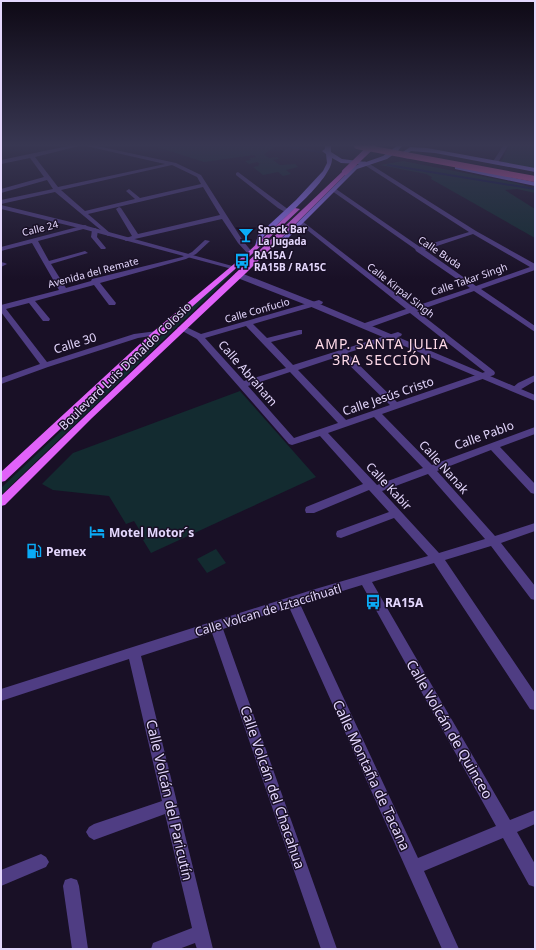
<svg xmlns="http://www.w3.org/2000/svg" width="536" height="950" viewBox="0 0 536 950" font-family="'Noto Sans',sans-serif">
	<rect width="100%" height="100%" fill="#191026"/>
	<path fill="#132b30" d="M276,146L264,154L269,158L277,157L279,159L273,160L280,165L295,164L298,167L286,170L291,174L283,176L278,172L263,175L253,167L259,166L258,165L260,164L257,162L249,164L245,161L251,160L250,158L256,157L254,155L204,162L157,147H141Z
		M509,146H535V169L501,162Z
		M403,161L516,183L535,189V193L517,189L505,190L535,209V238L431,179L432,177L426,174L380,165Z
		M232,269L235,270L208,297L1,495V488Z
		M240,391L316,477L151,553L143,540L145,539L134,521L126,524L109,496L53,490L42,484L73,453Z
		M216,549L226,563L207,573L197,559Z"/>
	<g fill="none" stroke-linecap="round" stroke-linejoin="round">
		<path stroke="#0c1443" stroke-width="2" d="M287,146L319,152
			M388,165L535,189"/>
		<path fill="#4f3d83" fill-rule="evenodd" d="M68,146H79L35,157L58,187L165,164L86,146H97L176,163L201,175L243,241L253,253L248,254L238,243L222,219L126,241L123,239L132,236L116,209L119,207L121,208L138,234L220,215L203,187L88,214L110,233V235L108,236L55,192L1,204V200L53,189L47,180L1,193V189L44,177L30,158L1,164V160ZM172,165L197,177L201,184L140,198L129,189L126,191L135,199L85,211L61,190Z
			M503,146H508L497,164H493L492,163Z
			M365,161L476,231L535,264V270L481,289L535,326V332L474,291L417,311L494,371L495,373L494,375L382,414L432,465L535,427V434L500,447L535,484V494L531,493L491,450L437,471L495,536L535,523V531L501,543L535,586V600L531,599L491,546L445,560L535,693V710L530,709L434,563L372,582L510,820L535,810V824L517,832L535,864V887L529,885L503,838L424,871L459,949H442L289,607L223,629L337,949H321L212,633L141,656L213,949H197L195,943L179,949H151L153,943L192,928L165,814L94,840L89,837L86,832L89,827L94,824L162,801L129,659L1,701V689L312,590L428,556L394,518L341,538L337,537L336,534L337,531L389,512L369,490L314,513H306L305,510L306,507L363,484L320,436L292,445L289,444L197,339L177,328L181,326H184L201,334L319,300L323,302L322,304L253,324L267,338L299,330H302V334L271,342L293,365L398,332L402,334L401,336L347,353L397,402L485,372L410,313L368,328H362V324L406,309L297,222L302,221L413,307L470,288L416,251L415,249L332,191V189H336L420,247L469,232L363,164V162ZM473,234L530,267L476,286L425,250ZM246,326L286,368L244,381L205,338ZM340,356L390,405L346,420L298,370ZM290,372L338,423L294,438L248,386ZM374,417L423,468L377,485L328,433ZM428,474L485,539L439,553L382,491ZM362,585L496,826L418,858L300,604Z
			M238,172L289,210V212H285L278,208L236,175V173Z
			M85,225L87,226V228L38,241L49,261L85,251L88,253L51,264L66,288L91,281L92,279L182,257L192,252L205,240L210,241L196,254L186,259L100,283L116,303L115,305H109L94,285L35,301L50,319L49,321H43L29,303L6,309L47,362L134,334L157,331L161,333L157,335L138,338L48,367L1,384V378L40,364L1,312V305L59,290L32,243L1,251V247Z
			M95,228L98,230L97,237L106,248L105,249H101L91,237L92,230Z
			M1,262L5,263L7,264L1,267Z
			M535,375V381L518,391H512L511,389L518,383Z
			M41,854L46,857L49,862L46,867L1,886V870Z
			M71,878L77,880L79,886L88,949H72L63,886L65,880Z"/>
		<path fill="#4f3d83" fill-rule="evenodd" d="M1,205L87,226L236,267L232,269L83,229L1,209Z
			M235,273H241L315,302L535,395V401L309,306L235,277Z"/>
		<path fill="#9272fa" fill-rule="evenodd" d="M325,146H331V152L342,159L366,162L383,156L397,146H402L397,152L387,159L357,169L283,243L264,248V246L279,241L353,167L359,164L341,163L332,158C334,178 279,223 263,237L260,247H256L255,246L258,235L296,200L323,171L327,163L326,154L322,151L325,149Z
			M410,147L427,148L535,168V172L435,153L411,151L406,154L414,157V159L404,158L400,154Z
			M457,166L535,182V186L455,169V167Z"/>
		<path fill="#e162f9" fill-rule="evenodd" d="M343,171L348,172L246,273L92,418L5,505L1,506V496Z
			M295,208L300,209L250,256L160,335L5,481L1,482V472L154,331L246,254Z"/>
		<path stroke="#e162f9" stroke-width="6" d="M345,172L372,146"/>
		<path stroke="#ed5cbd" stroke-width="6" d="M357,146L535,179"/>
	</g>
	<linearGradient id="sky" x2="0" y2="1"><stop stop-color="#0e0915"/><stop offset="0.52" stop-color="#383752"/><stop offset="1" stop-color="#383752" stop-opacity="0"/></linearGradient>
	<rect width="536" height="279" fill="url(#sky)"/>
	<defs>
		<g id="bar-bare" transform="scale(1.2)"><path d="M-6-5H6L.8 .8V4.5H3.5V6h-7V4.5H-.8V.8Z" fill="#0aabf6" stroke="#191026" stroke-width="2.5" paint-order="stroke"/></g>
		<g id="bus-bare" transform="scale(1.2)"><path d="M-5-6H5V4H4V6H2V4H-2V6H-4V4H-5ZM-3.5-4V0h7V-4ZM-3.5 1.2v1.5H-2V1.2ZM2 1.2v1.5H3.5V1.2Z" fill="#0aabf6" stroke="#191026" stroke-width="2.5" paint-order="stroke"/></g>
		<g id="hotel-bare" transform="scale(1.2)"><path d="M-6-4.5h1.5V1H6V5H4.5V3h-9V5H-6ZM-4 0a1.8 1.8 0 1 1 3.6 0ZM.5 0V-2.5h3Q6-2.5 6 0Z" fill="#0aabf6" stroke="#191026" stroke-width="2.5" paint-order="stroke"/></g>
		<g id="fuel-bare" transform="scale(1.2)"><path d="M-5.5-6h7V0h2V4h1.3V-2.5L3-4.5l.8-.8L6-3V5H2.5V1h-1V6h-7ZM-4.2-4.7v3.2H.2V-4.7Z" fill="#0aabf6" stroke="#191026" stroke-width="2.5" paint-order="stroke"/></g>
	</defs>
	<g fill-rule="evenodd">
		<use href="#bar-bare" x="246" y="235"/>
		<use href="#bus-bare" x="242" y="261"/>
		<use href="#hotel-bare" x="97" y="532"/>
		<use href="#fuel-bare" x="34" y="551"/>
		<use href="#bus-bare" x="373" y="602"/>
	</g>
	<g text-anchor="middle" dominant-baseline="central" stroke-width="3" stroke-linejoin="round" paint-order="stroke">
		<g font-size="10" fill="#e4d7fd" stroke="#191026">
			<text transform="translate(40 228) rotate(-14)">Calle 24</text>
			<text transform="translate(440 252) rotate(34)">Calle Buda</text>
			<text transform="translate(93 272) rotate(-15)">Avenida del Remate</text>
			<text transform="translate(469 279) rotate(-19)">Calle Takar Singh</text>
			<text transform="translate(401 290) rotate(38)">Calle Kirpal Singh</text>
			<text transform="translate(257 310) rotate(-16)">Calle Confucio</text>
		</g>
		<g font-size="10" font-weight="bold" fill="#e4d7fd" stroke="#191026" text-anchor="start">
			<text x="258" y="229">Snack Bar<tspan x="258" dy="12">La Jugada</tspan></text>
			<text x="254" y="255">RA15A /<tspan x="254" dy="12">RA15B / RA15C</tspan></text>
		</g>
		<g font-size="12" fill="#e4d7fd" stroke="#191026">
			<text transform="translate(75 343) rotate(-17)">Calle 30</text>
			<text transform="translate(125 366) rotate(-44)">Boulevard Luis Donaldo Colosio</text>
			<text transform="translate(248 373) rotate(49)">Calle Abraham</text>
			<text transform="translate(388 396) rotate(-19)">Calle Jesús Cristo</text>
			<text transform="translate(484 435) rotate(-20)">Calle Pablo</text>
			<text transform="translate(444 467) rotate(48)">Calle Nanak</text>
			<text transform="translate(389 486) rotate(47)">Calle Kabir</text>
			<text transform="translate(268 610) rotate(-17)">Calle Volcan de Iztaccíhuatl</text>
		</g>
		<g font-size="12" font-weight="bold" fill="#e4d7fd" stroke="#191026" text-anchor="start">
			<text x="109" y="532">Motel Motor´s</text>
			<text x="46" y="551">Pemex</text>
			<text x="385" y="602">RA15A</text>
		</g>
		<g font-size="14" letter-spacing="1" fill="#fed9e8" stroke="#191026">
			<text x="382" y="343">AMP. SANTA JULIA<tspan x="382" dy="16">3RA SECCIÓN</tspan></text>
		</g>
		<g font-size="14" fill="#e4d7fd" stroke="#191026">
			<text transform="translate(450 729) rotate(60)">Calle Volcán de Quinceo</text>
			<text transform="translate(372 775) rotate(65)">Calle Montaña de Tacana</text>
			<text transform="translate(273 787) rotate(71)">Calle Volcán del Chacahua</text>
			<text transform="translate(170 800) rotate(77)">Calle Volcán del Paricutín</text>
		</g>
	</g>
	<rect width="536" height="950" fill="none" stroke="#e4d7fd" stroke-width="4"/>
</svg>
